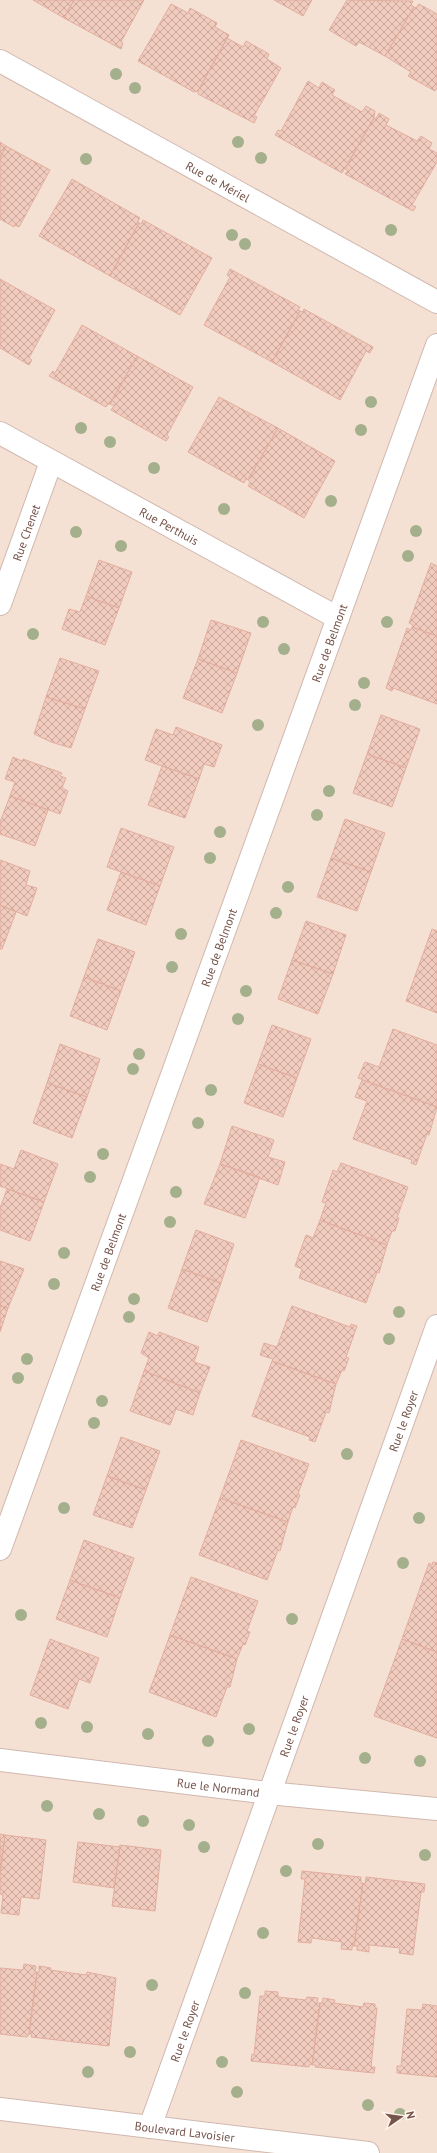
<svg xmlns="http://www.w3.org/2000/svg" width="437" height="2153" viewBox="0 0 437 2153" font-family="'PT Sans',sans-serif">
	<defs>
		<pattern id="building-cross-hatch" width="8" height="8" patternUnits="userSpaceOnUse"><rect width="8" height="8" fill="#f1cbbe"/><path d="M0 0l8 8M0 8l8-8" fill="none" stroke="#c8a79c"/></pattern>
	</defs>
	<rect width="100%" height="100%" fill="#fcf0e6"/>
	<path fill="#f4e1d4" d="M0,0H437V2153H0Z"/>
	<path fill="url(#building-cross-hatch)" stroke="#e3ae9e" d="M33,0H74L64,18Z
		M74,0H144L121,42L123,43L121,49L64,18Z
		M274,0H312L303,16Z
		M347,0L413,1L411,5L414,7L385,56L359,42L356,46L329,30Z
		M171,4L188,13L190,8L217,23L215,27L229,35L198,91L194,92L138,61Z
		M419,4L437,14V88L435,91L408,76L411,72L385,56L414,7L416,8Z
		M227,38L243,47L246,41L269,54L267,59L281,68L254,116L257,117L254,123L198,94V91Z
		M308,81L319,88L322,82L335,90L332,95L362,112L366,106L375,111L374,118L342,173L275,135L278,130L281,131Z
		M379,113L389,119L386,125L417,141L421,136L432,143L429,149L437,153V162L412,205L416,207L413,211L345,174L348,170L345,169L374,118L376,119Z
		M0,142L6,146L0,158Z
		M6,146L50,170L19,227L15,225L14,227L0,219V158Z
		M72,179L140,218L138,221L139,223L110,276L39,236Z
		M143,220L212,258L180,315L110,276L139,223L141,224Z
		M230,269L300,307L298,310L300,311L272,362L204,325L230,277L227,275Z
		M0,279L55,310L29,358L32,360L29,365L0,348Z
		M304,309L373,347L370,353L366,351L340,400L272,362L300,311L303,312Z
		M82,325L137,356L110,404H108L106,407L49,376L53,371L55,373Z
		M137,356L193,387L167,435L169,437L166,441L111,410L114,406L110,404Z
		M219,397L278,428L248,480L246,479L244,483L188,452Z
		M278,428L335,461L304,518L248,486L250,482L248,480Z
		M99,560L132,572L119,608L86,596Z
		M431,563L437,566V636L412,627L413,625L409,623Z
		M86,596L119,608L105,645L62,629L69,609L80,612Z
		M211,620L251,633L237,673L198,659Z
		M412,627L437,636V704L393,688L392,691L386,688L407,628L411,630Z
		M60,658L99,671L85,709L46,697Z
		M198,659L237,673L222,713L183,698Z
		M46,697L85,709L71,748L51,742L34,734Z
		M381,715L420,729L406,768L367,754Z
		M176,727L222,745L214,767L204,764L199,779L145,760L156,729L173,735Z
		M367,754L406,768L392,807L353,793Z
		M13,757L22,761L23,759L62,773L60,776L66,778L62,788L68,791L60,814L10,796L15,782L5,779Z
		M162,766L199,779L185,818L148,805Z
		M10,796L48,810L35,846L0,834V822Z
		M345,819L385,833L371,872L331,858Z
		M121,828L174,847L160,886L107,867Z
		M331,858L371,872L357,911L317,897Z
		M0,860L30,871L26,885L37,888L27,916L0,905Z
		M121,872L160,886L146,925L107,910Z
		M0,905L16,912L2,949H0Z
		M306,921L346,935L333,974L292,960Z
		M432,929L437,931V1013L406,1001Z
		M98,939L135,952L121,991L84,977Z
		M292,960L333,974L318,1014L278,999Z
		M84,977L121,991L107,1030L70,1016Z
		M272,1025L311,1039L297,1078L258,1064Z
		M393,1029L437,1045V1107L358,1078L365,1062L379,1067Z
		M60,1044L100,1059L87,1097L47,1083Z
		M258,1064L297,1078L283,1117L244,1103Z
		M362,1080L437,1107L429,1135L427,1134L416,1165L411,1163L412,1160L353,1139L367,1101L355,1097Z
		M47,1083L87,1097L72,1138L33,1123Z
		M232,1126L274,1140L268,1157L285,1162L278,1185L220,1164Z
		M21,1150L58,1164L44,1202L0,1186V1164L14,1169Z
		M341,1163L408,1187L397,1218H399L395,1231H392L387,1245L320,1220L326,1203L322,1202L333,1170L337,1172Z
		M220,1164L260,1177L245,1218L204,1204Z
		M7,1189L44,1202L30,1241L0,1230V1208Z
		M320,1220L387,1245L379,1273L377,1272L366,1303L299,1278L302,1269L295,1266L306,1235L313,1238Z
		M196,1230L234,1244L221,1283L182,1269Z
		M0,1261L24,1269L8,1308L0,1306Z
		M182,1269L221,1283L207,1322L168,1308Z
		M0,1306L8,1308L0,1332Z
		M292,1306L350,1327L351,1324L357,1326L346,1357L349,1358L344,1371L342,1370L336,1384L272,1361L273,1359L260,1355L264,1343L277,1347Z
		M149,1332L158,1336L159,1332L199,1347L194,1362L210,1367L200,1393L144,1371L149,1358L141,1353Z
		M272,1361L336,1384L329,1413L326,1412L315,1442L309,1440L310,1437L252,1416Z
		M144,1371L200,1393L193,1415L176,1409L170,1425L130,1411Z
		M121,1437L160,1451L146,1490L107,1476Z
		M241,1440L309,1464L298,1494L300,1495L295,1508L293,1507L288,1522L220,1498Z
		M107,1476L146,1490L132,1528L93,1515Z
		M220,1498L288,1522L280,1551L278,1550L267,1580L199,1555Z
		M84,1540L134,1558L120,1598L70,1580Z
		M433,1562L437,1563V1652L402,1639L429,1563L432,1565Z
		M191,1577L258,1601L247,1631L250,1632L245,1645L243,1644L237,1659L170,1635Z
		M70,1580L120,1598L107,1637L56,1619Z
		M170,1635L237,1659L230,1687H227L216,1717L149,1692Z
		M50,1639L99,1658L90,1683L79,1679L68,1709L30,1695Z
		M402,1639L437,1652V1738L374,1716Z
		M0,1834L5,1835L0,1875Z
		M5,1835L46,1840L39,1899L21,1897L19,1915L1,1913L3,1895L0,1894V1875Z
		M78,1842L120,1847L114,1888L73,1882Z
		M120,1845L161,1850L155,1911L112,1906Z
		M302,1871L361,1877V1883H363L354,1946H352V1950L341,1949L342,1942L312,1938L311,1943L298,1942L305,1879H301Z
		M366,1877L425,1884L424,1892H421L413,1955L399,1953L400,1948L369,1945V1952L357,1950V1946H354L363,1883L365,1884Z
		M24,1964L36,1966L35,1972H37L29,2034L27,2037L0,2034V1968L23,1970Z
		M39,1966L51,1968L50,1970L86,1975L87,1972L116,1978L109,2046L31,2037L32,2034H29L37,1972H39Z
		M265,1991L278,1992V1997L306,2000L307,1997L318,1998L317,2003H320L312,2065L310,2064L309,2067L251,2061L252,2054L254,2055L260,1996H265Z
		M323,1998L335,2000L334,2003L363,2007L364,2003L375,2004V2008H377L371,2067H375L374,2073L315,2067L316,2065H312L320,2003H322Z
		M423,2004L437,2006V2077L397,2073V2066H401L407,2009L422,2010Z"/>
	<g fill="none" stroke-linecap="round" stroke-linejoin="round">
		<g stroke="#d0b8af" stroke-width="24">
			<g id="minor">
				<path id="s1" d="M0,61L437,302"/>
				<path id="s2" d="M0,433L338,618"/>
				<path id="s3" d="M0,604L51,462"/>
				<path id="s4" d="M0,1549L437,345"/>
				<path id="s5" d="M0,1760L268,1793L437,1809"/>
				<path id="s6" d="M0,2109L368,2153"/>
				<path id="s7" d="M150,2127L437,1326"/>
			</g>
		</g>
		<use href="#minor" stroke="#fff" stroke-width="22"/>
	</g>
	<g fill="#a4af8c">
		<circle cx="116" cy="74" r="6"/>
		<circle cx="135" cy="88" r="6"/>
		<circle cx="238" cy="142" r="6"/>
		<circle cx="261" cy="158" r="6"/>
		<circle cx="86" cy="159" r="6"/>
		<circle cx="391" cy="230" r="6"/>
		<circle cx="232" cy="235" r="6"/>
		<circle cx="245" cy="244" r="6"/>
		<circle cx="371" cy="402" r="6"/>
		<circle cx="81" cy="428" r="6"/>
		<circle cx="361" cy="430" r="6"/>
		<circle cx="110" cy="442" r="6"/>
		<circle cx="154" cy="468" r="6"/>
		<circle cx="331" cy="501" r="6"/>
		<circle cx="224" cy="509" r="6"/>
		<circle cx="416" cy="531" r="6"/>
		<circle cx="76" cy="532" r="6"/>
		<circle cx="121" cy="546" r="6"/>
		<circle cx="408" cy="556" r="6"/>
		<circle cx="263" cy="622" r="6"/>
		<circle cx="387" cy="622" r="6"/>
		<circle cx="33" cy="634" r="6"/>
		<circle cx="284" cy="649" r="6"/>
		<circle cx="364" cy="683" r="6"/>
		<circle cx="355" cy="705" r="6"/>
		<circle cx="258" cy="725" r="6"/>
		<circle cx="329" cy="791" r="6"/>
		<circle cx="317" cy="815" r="6"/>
		<circle cx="220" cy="832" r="6"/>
		<circle cx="210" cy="858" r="6"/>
		<circle cx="288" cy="887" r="6"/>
		<circle cx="276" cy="913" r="6"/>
		<circle cx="181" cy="934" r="6"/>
		<circle cx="172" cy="967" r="6"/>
		<circle cx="246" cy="991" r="6"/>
		<circle cx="238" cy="1019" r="6"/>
		<circle cx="139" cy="1054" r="6"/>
		<circle cx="133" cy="1069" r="6"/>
		<circle cx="211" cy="1090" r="6"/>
		<circle cx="198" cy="1123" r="6"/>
		<circle cx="103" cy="1154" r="6"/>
		<circle cx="90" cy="1177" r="6"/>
		<circle cx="176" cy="1192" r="6"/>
		<circle cx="170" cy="1222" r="6"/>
		<circle cx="64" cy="1253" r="6"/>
		<circle cx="54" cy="1284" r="6"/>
		<circle cx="134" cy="1299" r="6"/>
		<circle cx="399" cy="1312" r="6"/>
		<circle cx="129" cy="1317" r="6"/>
		<circle cx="389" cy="1339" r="6"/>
		<circle cx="27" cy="1359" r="6"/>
		<circle cx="18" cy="1378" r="6"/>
		<circle cx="102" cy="1401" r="6"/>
		<circle cx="94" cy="1423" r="6"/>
		<circle cx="347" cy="1454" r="6"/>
		<circle cx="64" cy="1508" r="6"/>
		<circle cx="419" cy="1518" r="6"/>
		<circle cx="403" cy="1563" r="6"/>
		<circle cx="21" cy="1615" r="6"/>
		<circle cx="292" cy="1619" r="6"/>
		<circle cx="41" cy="1723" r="6"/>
		<circle cx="87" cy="1727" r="6"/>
		<circle cx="249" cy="1729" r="6"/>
		<circle cx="148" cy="1734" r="6"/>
		<circle cx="208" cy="1741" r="6"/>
		<circle cx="365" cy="1758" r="6"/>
		<circle cx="420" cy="1761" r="6"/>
		<circle cx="47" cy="1806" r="6"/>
		<circle cx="99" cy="1814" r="6"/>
		<circle cx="143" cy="1821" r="6"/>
		<circle cx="189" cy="1825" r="6"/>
		<circle cx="318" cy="1844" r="6"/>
		<circle cx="204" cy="1847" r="6"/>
		<circle cx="425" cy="1855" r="6"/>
		<circle cx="286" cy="1871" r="6"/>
		<circle cx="263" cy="1933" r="6"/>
		<circle cx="152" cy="1985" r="6"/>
		<circle cx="245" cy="1993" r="6"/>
		<circle cx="130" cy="2052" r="6"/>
		<circle cx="222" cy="2062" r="6"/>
		<circle cx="88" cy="2072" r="6"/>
		<circle cx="237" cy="2092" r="6"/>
		<circle cx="368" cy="2105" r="6"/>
		<circle cx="400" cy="2114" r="6"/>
	</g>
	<g text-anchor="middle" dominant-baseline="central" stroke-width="3.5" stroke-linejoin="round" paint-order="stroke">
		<g font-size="12" fill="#75544b" stroke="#fff5ec">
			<text stroke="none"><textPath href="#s1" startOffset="249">Rue de Mériel</textPath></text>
			<text stroke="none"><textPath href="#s2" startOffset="193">Rue Perthuis</textPath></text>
			<text stroke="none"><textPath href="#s3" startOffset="76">Rue Chenet</textPath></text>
			<text stroke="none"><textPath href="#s4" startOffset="964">Rue de Belmont</textPath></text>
			<text stroke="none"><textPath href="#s4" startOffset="640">Rue de Belmont</textPath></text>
			<text stroke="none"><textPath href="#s4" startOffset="316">Rue de Belmont</textPath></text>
			<text stroke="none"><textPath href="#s7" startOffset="750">Rue le Royer</textPath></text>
			<text stroke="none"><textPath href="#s7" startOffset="426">Rue le Royer</textPath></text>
			<text stroke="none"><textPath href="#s5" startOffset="220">Rue le Normand</textPath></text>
			<text stroke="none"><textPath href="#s7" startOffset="102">Rue le Royer</textPath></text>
			<text stroke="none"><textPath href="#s6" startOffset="186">Boulevard Lavoisier</textPath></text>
		</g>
	</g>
	<g transform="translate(401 2117) rotate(77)" stroke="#fff5ec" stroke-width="3" paint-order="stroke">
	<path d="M0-3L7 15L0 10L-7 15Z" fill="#75544b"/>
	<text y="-6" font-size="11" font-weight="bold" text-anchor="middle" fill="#75544b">N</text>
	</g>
</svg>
